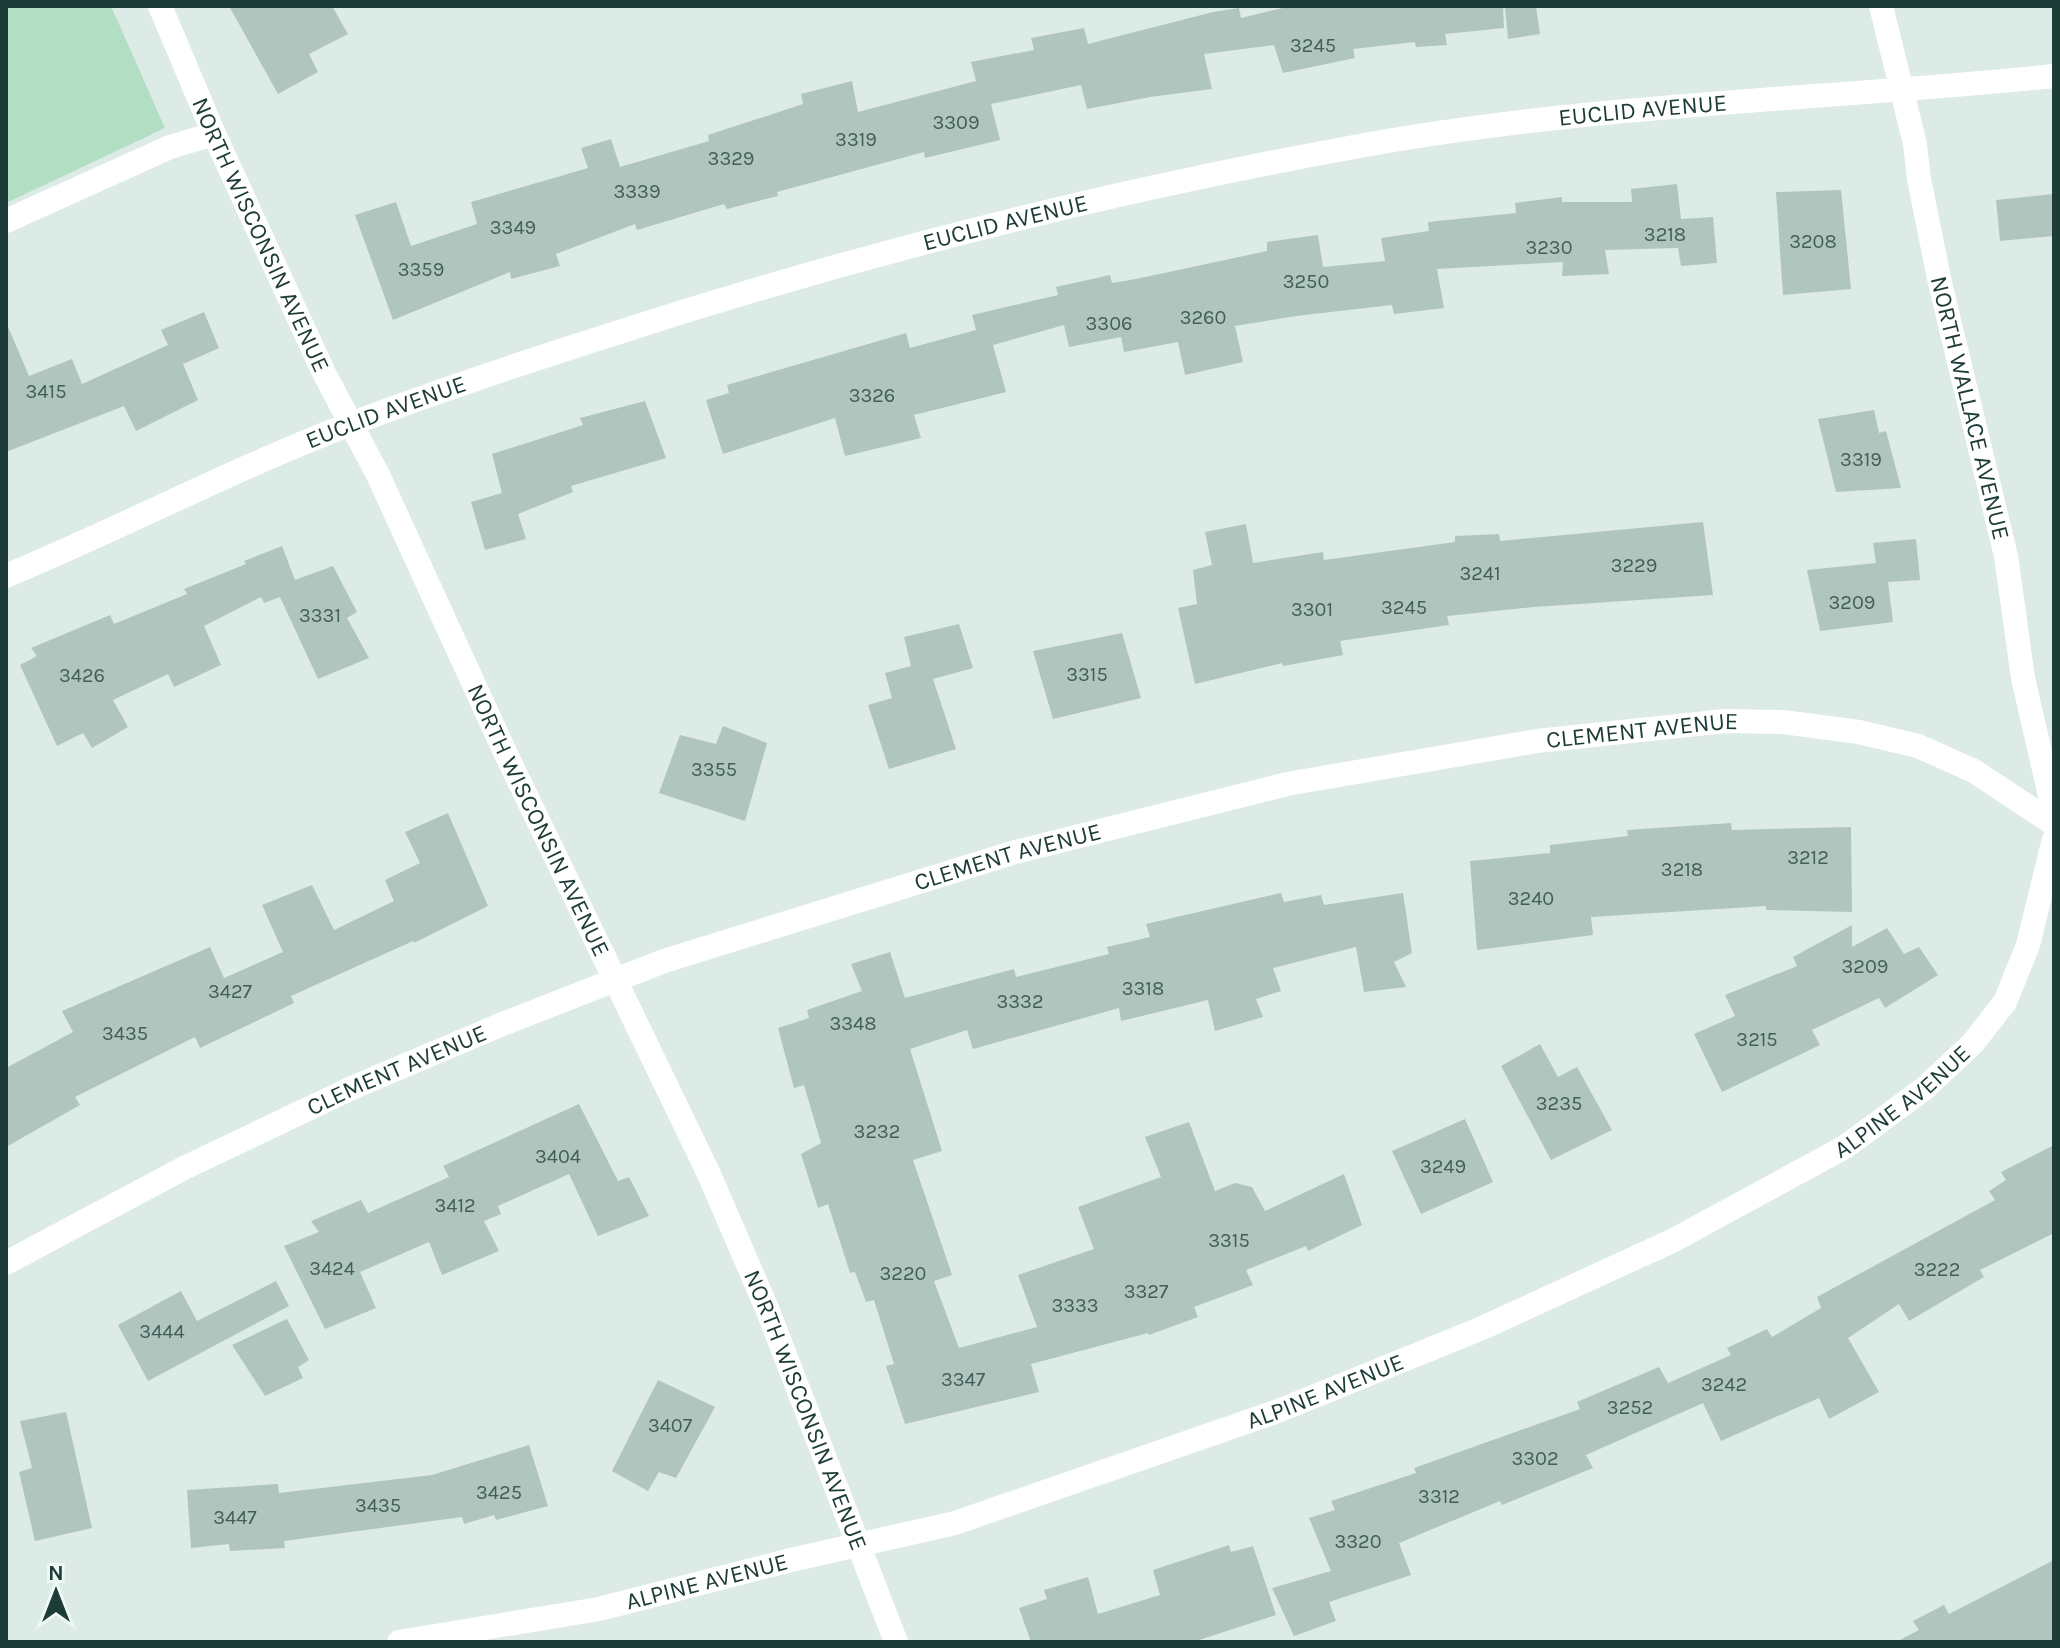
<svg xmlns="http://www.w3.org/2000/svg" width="2060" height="1648" viewBox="0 0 2060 1648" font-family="Karla,sans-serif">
	<rect width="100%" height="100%" fill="#dcebe6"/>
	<path fill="#b2dfc4" d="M6,6H111L165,128L6,203Z"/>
	<path fill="#b1c5bf" d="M229,6H332L348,34L309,54L318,72L278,94Z
		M1291,6H1503L1504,28L1445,34L1447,45L1416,47L1415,42L1353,49L1355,58L1283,73L1274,45L1204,54L1212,89L1150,97L1087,109L1081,85L991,104L1000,140L925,158L924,152L777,192L778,196L727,209L724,204L637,230L635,224L556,254L560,266L511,279L510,272L393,320L355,215L396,202L411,246L477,224L471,202L588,168L581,148L611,139L620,167L709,141L708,135L803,104L801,94L852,81L858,112L976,81L971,62L1034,50L1031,38L1084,28L1088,44L1213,12L1239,8L1241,18Z
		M1505,6H1536L1540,34L1508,39Z
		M1677,184L1681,219L1713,217L1717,263L1681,266L1678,248L1605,250L1609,274L1562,276L1563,262L1437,269L1444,308L1394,314L1392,305L1296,316L1235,326L1243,362L1185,375L1178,342L1124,352L1121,337L1069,347L1064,325L993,345L1006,392L914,415L921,438L845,456L835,418L723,454L706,400L729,393L727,385L906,333L910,348L976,330L972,315L1058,295L1056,287L1110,275L1112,283L1136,279L1267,251V242L1318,235L1323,267L1385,261L1381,238L1429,231L1428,222L1516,213L1515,203L1562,197V202H1632L1631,189Z
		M1841,190L1851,289L1783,295L1776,192Z
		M2054,194V236L2000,241L1996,200Z
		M204,312L219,348L183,364L198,400L136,431L124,406L6,452V322L29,376L72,359L82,384L168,345L161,330Z
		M645,401L666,458L571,486L573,492L518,514L526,539L485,550L471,502L502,493L492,454L583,425L580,418Z
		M1874,410L1879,433L1886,431L1901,488L1836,492L1818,419Z
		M1703,522L1713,595L1534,607L1447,616L1449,625L1340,641L1343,655L1283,666L1282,663L1195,684L1178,608L1197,604L1193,570L1212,565L1205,532L1246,524L1253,563L1323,552L1324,560L1455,542V536L1499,534L1500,541Z
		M1916,539L1920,580L1888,582L1893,622L1820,631L1807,570L1876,563L1873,543Z
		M282,546L295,580L333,566L357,612L347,618L369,658L318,679L280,597L264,603L261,597L204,626L221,665L174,687L168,674L113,700L128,727L92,748L83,733L57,746L20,665L37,656L31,648L110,615L114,624L187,594L184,589L246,564L244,561Z
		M959,624L973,668L933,679L956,749L889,769L868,705L892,698L885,673L911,666L904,637Z
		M1122,633L1141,698L1053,719L1033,651Z
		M723,726L767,743L745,821L659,793L680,735L716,744Z
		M448,813L488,906L414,943L413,941L291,996L294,1003L200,1048L195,1037L75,1097L80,1105L6,1147V1068L73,1032L62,1011L210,947L224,978L283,952L262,905L312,885L334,930L394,901L385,880L420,863L405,832Z
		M1731,823L1732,830L1851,827L1852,912L1766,910V906L1591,917L1593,935L1477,950L1470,861L1550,853V845L1628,836L1627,830Z
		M1281,893L1284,902L1321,895L1324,905L1403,893L1412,953L1394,962L1406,987L1364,992L1356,947L1273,968L1281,991L1256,999L1263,1017L1215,1031L1208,1000L1121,1021L1119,1008L973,1049L967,1030L910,1049L942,1151L913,1160L952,1275L934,1281L959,1348L1037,1327L1018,1275L1094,1249L1078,1207L1161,1177L1145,1137L1189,1122L1215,1191L1235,1183L1252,1187L1265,1211L1344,1174L1362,1225L1308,1251L1306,1246L1246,1270L1253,1285L1194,1307L1198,1317L1149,1335L1148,1333L1031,1364L1039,1392L905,1424L886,1366L894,1364L874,1300L866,1302L855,1272L850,1273L828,1204L818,1208L801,1154L821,1143L804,1085L794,1088L778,1028L809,1018L807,1010L862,991L851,964L890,952L905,998L1014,969L1016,977L1109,954L1107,947L1150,937L1146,924Z
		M1852,925V947L1887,928L1904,954L1919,947L1938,975L1885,1008L1879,998L1812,1030L1820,1045L1722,1092L1694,1034L1735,1016L1725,995L1797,966L1793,957Z
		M1540,1044L1558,1077L1577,1067L1612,1130L1551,1160L1501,1066Z
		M579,1104L618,1181L629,1177L649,1216L598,1236L569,1174L498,1206L501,1214L484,1221L499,1251L442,1275L429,1242L360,1272L376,1308L325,1329L284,1246L319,1232L311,1221L361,1200L368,1213L449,1177L443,1166Z
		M1465,1119L1493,1182L1421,1214L1392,1151Z
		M2054,1145V1233L1980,1270L1984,1277L1909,1321L1899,1304L1848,1338L1879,1392L1829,1419L1819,1398L1721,1441L1703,1403L1586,1455L1593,1468L1502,1505L1500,1501L1399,1543L1411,1575L1329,1602L1336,1621L1294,1636L1272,1588L1331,1571L1309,1518L1335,1510L1331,1501L1416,1473L1414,1468L1580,1409L1577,1402L1659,1367L1668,1383L1731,1355L1727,1348L1767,1329L1772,1337L1821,1308L1817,1297L1995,1200L1989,1191L2006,1180L2001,1172Z
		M276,1281L289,1306L148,1381L118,1325L181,1291L197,1321Z
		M287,1319L309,1360L298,1367L303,1378L265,1396L232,1345Z
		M658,1380L715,1407L676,1478L659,1472L648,1491L612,1471Z
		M66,1412L92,1528L35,1541L19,1472L32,1468L20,1421Z
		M529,1445L548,1506L496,1520L494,1515L464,1524L462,1517L284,1541L285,1548L230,1551L229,1544L191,1548L187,1490L278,1484L279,1493L432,1475Z
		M1229,1545L1231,1552L1253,1546L1276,1615L1193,1642H1031L1019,1608L1047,1599L1044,1590L1088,1577L1098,1614L1160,1595L1153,1570Z
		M2054,1560V1642H1896L1919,1630L1913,1621L1944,1605L1949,1614Z"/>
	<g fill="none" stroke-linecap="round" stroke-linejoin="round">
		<g stroke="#fff" stroke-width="24">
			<path id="s1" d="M160,6L214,134L324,373L378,475L504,750L708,1172L768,1311L896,1642"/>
			<path id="s2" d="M1881,6L1915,144L1919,179L1940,283L2006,556L2023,678L2054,813"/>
			<path d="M6,221L170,147L214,134"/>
			<path id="s3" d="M6,576C121,528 231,470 348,425C434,392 522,363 610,335C853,256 1102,193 1354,147C1585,104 1821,100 2054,76"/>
			<path id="s4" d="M6,1263L184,1168L354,1087L505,1023L664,961L1012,853L1287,784L1537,741L1725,721L1783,722L1859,732L1918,746L1974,771L2054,824"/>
			<path id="s5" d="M399,1642L599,1609L791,1560L955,1523L1278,1411L1480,1329L1672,1241L1845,1147L1925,1088L1973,1043L2005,1002L2028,945L2054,839"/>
		</g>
	</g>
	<g text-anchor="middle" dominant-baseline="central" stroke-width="7" stroke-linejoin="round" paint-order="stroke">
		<g font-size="20" fill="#425e59">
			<text x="1313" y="45">3245</text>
			<text x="956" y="122">3309</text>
			<text x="856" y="139">3319</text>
			<text x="731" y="158">3329</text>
			<text x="637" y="191">3339</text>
			<text x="513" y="227">3349</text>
			<text x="1665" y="234">3218</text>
			<text x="1813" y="241">3208</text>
			<text x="1549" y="247">3230</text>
			<text x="421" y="269">3359</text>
			<text x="1306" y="281">3250</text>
			<text x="1203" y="317">3260</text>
			<text x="1109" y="323">3306</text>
			<text x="46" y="391">3415</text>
			<text x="872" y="395">3326</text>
			<text x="1861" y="459">3319</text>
			<text x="1634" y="565">3229</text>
			<text x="1480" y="573">3241</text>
			<text x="1852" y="602">3209</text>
			<text x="1404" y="607">3245</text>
			<text x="1312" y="609">3301</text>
			<text x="320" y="615">3331</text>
			<text x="1087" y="674">3315</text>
			<text x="82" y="675">3426</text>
			<text x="714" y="769">3355</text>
			<text x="1808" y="857">3212</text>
			<text x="1682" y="869">3218</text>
			<text x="1531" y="898">3240</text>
			<text x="1865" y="966">3209</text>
			<text x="1143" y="988">3318</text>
			<text x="230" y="991">3427</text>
			<text x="1020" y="1001">3332</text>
			<text x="853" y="1023">3348</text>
			<text x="125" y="1033">3435</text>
			<text x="1757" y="1039">3215</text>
			<text x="1559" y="1103">3235</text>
			<text x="877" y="1131">3232</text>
			<text x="558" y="1156">3404</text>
			<text x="1443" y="1166">3249</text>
			<text x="455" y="1205">3412</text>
			<text x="1229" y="1240">3315</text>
			<text x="332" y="1268">3424</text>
			<text x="1937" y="1269">3222</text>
			<text x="903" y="1273">3220</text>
			<text x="1146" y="1291">3327</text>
			<text x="1075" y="1305">3333</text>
			<text x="162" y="1331">3444</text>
			<text x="963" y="1379">3347</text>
			<text x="1724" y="1384">3242</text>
			<text x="1630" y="1407">3252</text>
			<text x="670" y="1425">3407</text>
			<text x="1535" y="1458">3302</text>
			<text x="499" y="1492">3425</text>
			<text x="1439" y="1496">3312</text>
			<text x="378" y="1505">3435</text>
			<text x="235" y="1517">3447</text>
			<text x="1358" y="1541">3320</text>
		</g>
		<g font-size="24" fill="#1d3b37" stroke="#edf7f3">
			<text stroke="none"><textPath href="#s3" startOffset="1710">EUCLID AVENUE</textPath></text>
			<text stroke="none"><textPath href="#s3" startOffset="1062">EUCLID AVENUE</textPath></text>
			<text stroke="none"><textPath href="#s1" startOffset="250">NORTH WISCONSIN AVENUE</textPath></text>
			<text stroke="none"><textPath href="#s2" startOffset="412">NORTH WALLACE AVENUE</textPath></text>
			<text stroke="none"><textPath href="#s3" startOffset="414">EUCLID AVENUE</textPath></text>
			<text stroke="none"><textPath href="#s4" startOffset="1732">CLEMENT AVENUE</textPath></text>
			<text stroke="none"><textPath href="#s1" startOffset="898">NORTH WISCONSIN AVENUE</textPath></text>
			<text stroke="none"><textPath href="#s4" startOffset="1084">CLEMENT AVENUE</textPath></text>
			<text stroke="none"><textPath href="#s4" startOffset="436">CLEMENT AVENUE</textPath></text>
			<text stroke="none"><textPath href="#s5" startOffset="1610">ALPINE AVENUE</textPath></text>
			<text stroke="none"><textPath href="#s5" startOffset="962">ALPINE AVENUE</textPath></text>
			<text stroke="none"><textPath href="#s1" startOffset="1546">NORTH WISCONSIN AVENUE</textPath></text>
			<text stroke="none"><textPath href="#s5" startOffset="314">ALPINE AVENUE</textPath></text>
		</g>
	</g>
	<rect width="2060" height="1648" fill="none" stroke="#1d3b37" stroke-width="16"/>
	<g transform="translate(56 1592)" stroke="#edf7f3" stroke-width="6" paint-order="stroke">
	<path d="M0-6L14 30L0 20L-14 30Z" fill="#1d3b37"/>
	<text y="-12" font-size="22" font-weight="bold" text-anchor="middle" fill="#1d3b37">N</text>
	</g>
</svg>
